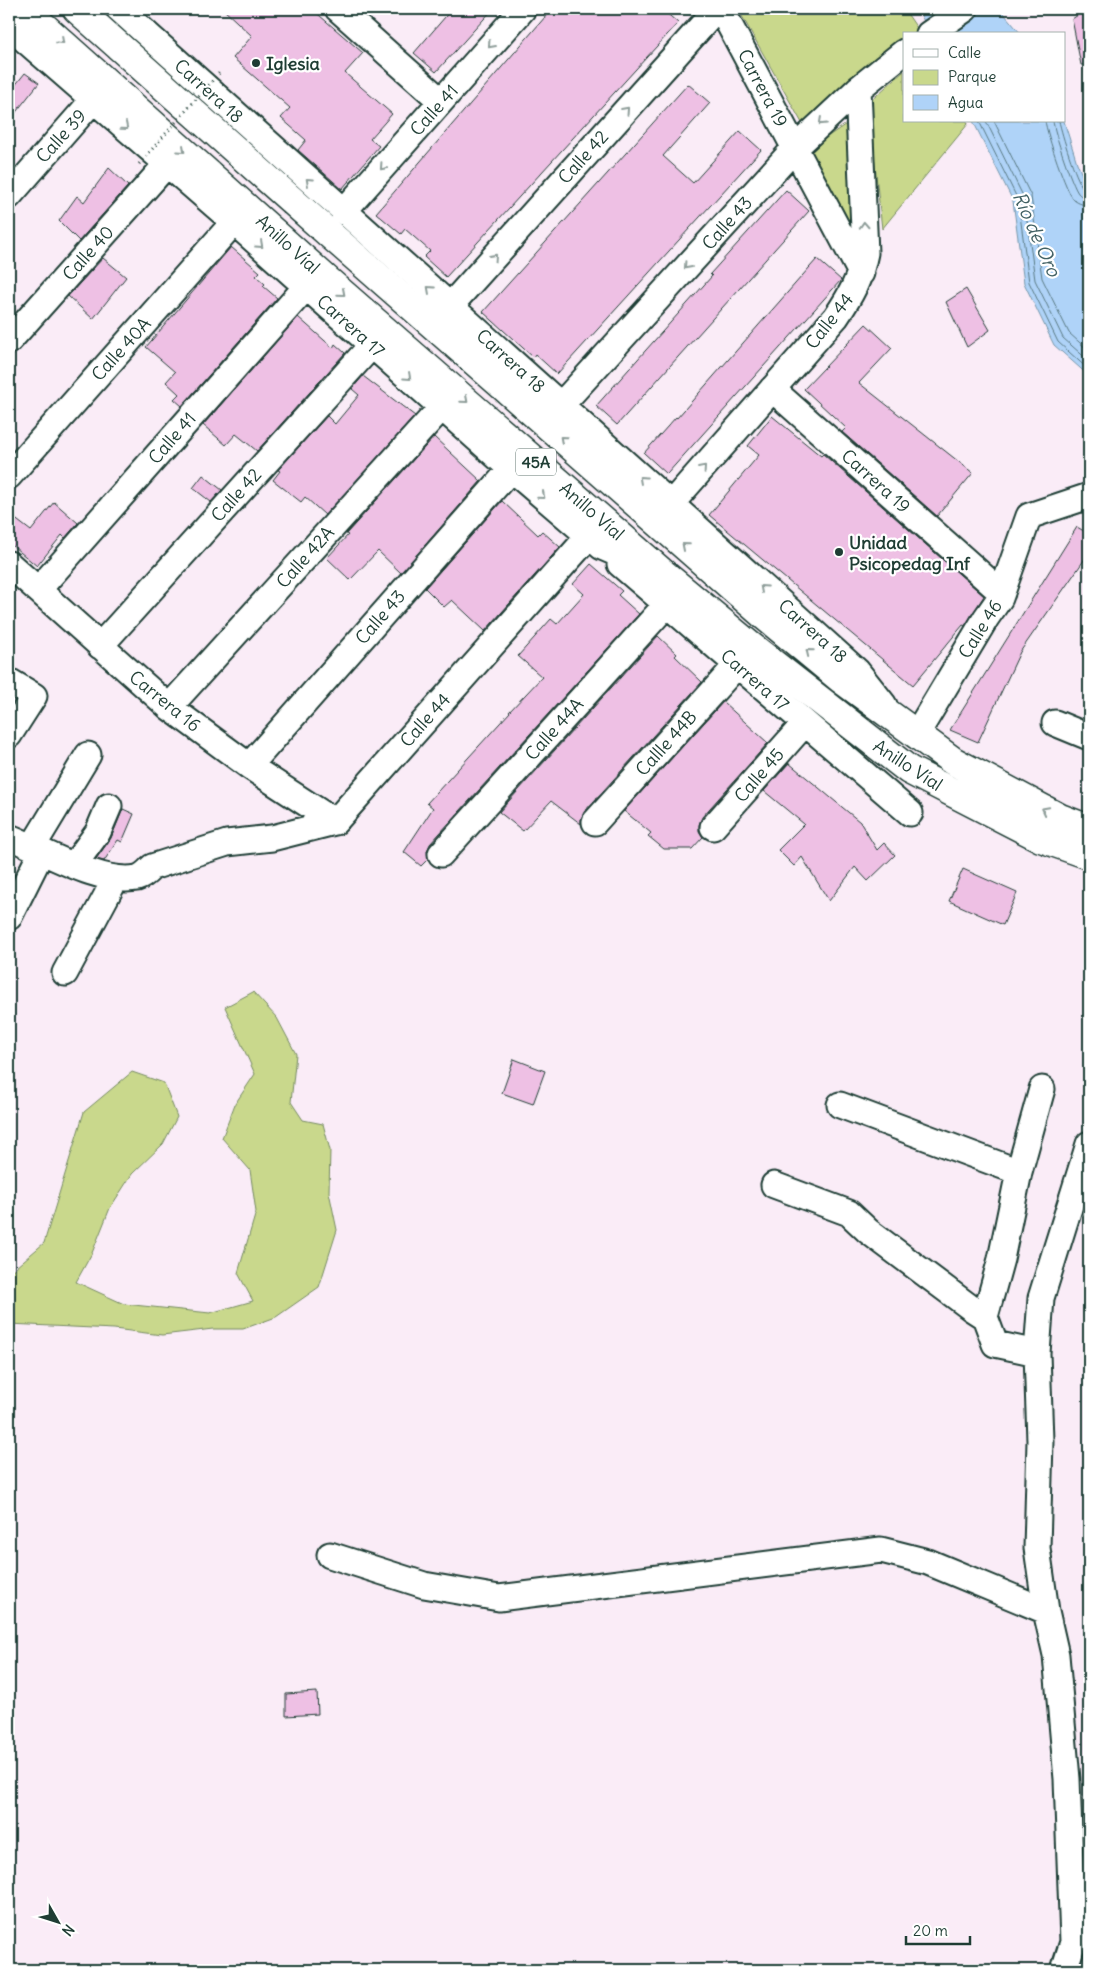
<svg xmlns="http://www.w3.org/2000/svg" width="1098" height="1979" viewBox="0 0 1098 1979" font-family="Delius,sans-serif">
	<rect width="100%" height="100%" fill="#faecf7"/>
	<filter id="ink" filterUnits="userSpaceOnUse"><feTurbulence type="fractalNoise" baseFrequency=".02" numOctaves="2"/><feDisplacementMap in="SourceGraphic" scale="10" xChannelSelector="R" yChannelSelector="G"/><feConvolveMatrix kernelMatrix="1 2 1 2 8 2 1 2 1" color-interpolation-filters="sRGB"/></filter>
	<g filter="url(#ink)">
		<path fill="#c9d88c" stroke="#748a60" d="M738,9H904L919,31L916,34H904V43L802,123Z
			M904,71V121H967L968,124L882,229L868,103Z
			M855,118L856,244L805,152Z
			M253,992L277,1018L296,1054L291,1102L303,1120L323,1124L330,1150L329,1192L337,1230L319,1287L276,1317L243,1329H213L162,1335L114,1329L9,1324V1273L44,1243L84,1112L132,1072L164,1083L177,1117L163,1144L132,1174L110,1208L92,1253L76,1282L124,1304L210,1313L253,1301L238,1273L256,1212L250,1170L222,1138L235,1104L255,1074L225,1007Z"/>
		<path fill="#afd3f8" stroke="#7597aa" d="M918,9H1000L1021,34H930Z
			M973,121H1064L1077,163L1089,191V376L1054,345L1024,283L1013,201Z"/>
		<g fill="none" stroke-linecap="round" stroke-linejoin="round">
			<path stroke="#597982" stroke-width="1" d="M979,121L1018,200L1029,282L1058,342L1089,370
				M986,121L1024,198L1035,280L1063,338L1089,361
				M994,121L1031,196L1042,278L1069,333L1089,351
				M1045,121C1047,134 1066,192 1074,200C1079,204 1084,205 1089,205
				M1053,121C1054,132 1072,185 1078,193C1081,197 1085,197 1089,198
				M1059,121C1062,135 1075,177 1083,188C1085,191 1086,191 1089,191"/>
		</g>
		<path fill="#eec0e4" stroke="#1f3d34" d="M223,9H312L363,53L345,73L392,114L370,139L379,146L342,189L298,150L306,140L281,118L290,108L233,58L252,36Z
			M452,9H493L436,72L414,53Z
			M552,9H662L678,23L446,277L424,257L430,251L405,229L401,234L376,213Z
			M1087,9H1089V64L1081,65L1072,19Z
			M25,73L39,83L9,121V93Z
			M688,84L710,103L663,156L693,183L740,131L761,150L557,374L535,354L533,357L483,312Z
			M109,168L128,186L79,241L59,221L77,196L84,202Z
			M786,190L809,211L617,425L596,406L712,276L710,274Z
			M231,247L260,272L256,276L265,284L263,286L277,298L182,406L174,399L179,394L166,382L175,372L146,347Z
			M103,258L126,277L93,319L68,296Z
			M817,259L841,280L667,474L644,453L676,417L677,418Z
			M966,289L990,330L967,347L946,302Z
			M298,317L333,348L335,344L345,353L257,451L236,434L226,445L203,425Z
			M866,324L892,348L859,383L973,473L937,516L842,432L846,428L804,389Z
			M363,376L415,416L325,515L305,497L301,502L273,480L280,471L278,470L327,416L335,424L359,395L352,389Z
			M772,416L821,456L823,454L984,596L965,626L963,625L913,685L709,515L759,455L748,446Z
			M434,437L481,481L401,573L378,551L350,580L327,558L348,535L346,534Z
			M203,475L222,490L211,502L193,488Z
			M502,501L538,535L542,531L560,547L485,631L452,600L444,607L425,588Z
			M54,502L78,523L65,538L62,535L37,566L9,543V514L31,531Z
			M1077,527L1089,534V553L1020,652L978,742L950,730Z
			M591,564L622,591L618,595L639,614L430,844L427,851L428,859L421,866L404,852L433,808L427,803L510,712H509L542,677L518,656L551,619L557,624L584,594L573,584Z
			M658,636L677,654L675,656L702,682L584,812L581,819V824L551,801L523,831L499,812Z
			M723,702L768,743L702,817L699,825V831L703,837L692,849H664L648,836L651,833L624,811Z
			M789,763L860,822L877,850L884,843L895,855L868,881L855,867L829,901L802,857L794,866L778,850L804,824L764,791Z
			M123,809L134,814L122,842L118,840L104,861L96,859L111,838Z
			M963,869L1017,893L1003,925L949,901Z
			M514,1059L545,1071L533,1104L502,1093Z
			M317,1692L318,1714L286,1716V1694Z"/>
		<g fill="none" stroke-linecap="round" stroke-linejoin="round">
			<g stroke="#1f3d34" stroke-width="29">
				<path id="minor" d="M119,9L857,671L884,705
					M338,9L441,101
					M721,9L861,273
					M9,26L234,222L511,469L602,547L655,570
					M929,34L965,9
					M9,196L94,99
					M343,212L523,9
					M450,306L717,9
					M9,341L167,164
					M772,389L1002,593
					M561,405L795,148L858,89L904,52
					M9,476L234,222
					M670,505L836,317C851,295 860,279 865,253L858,89
					M9,564L169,707L249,766L335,822
					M620,564L910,813
					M38,590L306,287
					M100,646L372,345
					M9,681L34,696L9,735
					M169,707L442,407
					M1055,723L1089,737
					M916,735L986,618L1000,598L1029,516L1089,496
					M249,766L511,469
					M595,822L737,665
					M713,827L805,723
					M9,837C44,850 100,885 137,878C144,876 148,871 152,867L227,843L272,838L335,822L589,536
					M33,846L88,755
					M441,854L667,604
					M74,865L98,832L109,806
					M9,917L42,851
					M65,973L116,878
					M840,1105L1019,1172
					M774,1185L849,1213L868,1231L971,1308L985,1317
					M1037,1353L995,1344L985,1317L1001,1259L1019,1172L1042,1089
					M330,1555L424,1585L499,1598L881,1550L928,1562L1046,1611
					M1064,1970L1073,1942L1067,1779L1056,1655L1046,1611L1037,1548L1040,1441L1037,1353L1041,1298L1089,1144"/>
			</g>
			<g stroke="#1f3d34" stroke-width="31">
				<path id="highway" d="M24,9L327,280L665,575L748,644L909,770L1041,838L1089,855
					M77,9L334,238L766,617L841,679L953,761L1060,818L1089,829"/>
			</g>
			<use href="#minor" stroke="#fff" stroke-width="25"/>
			<use href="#highway" stroke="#fff" stroke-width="28"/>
			<path stroke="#1f3d34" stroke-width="3" stroke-dasharray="1 4" stroke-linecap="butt" d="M139,164L221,71"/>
		</g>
		<defs><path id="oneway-chevron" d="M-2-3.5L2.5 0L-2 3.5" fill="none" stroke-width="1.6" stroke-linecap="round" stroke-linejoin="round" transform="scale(1.25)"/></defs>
		<g stroke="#8f9e9a">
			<use href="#oneway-chevron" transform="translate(61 41) rotate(42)"/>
			<use href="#oneway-chevron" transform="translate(491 45) rotate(132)"/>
			<use href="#oneway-chevron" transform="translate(626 110) rotate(-48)"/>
			<use href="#oneway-chevron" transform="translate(822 122) rotate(137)"/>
			<use href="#oneway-chevron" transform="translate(125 127) rotate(41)"/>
			<use href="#oneway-chevron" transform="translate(182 150) rotate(42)"/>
			<use href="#oneway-chevron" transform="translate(383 167) rotate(132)"/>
			<use href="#oneway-chevron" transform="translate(309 181) rotate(-138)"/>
			<use href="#oneway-chevron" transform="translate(864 225) rotate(-93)"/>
			<use href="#oneway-chevron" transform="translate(260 245) rotate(42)"/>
			<use href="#oneway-chevron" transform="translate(494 257) rotate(-48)"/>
			<use href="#oneway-chevron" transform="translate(687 266) rotate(132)"/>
			<use href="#oneway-chevron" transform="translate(430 289) rotate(-138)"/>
			<use href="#oneway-chevron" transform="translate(342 293) rotate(41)"/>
			<use href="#oneway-chevron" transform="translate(408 377) rotate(42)"/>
			<use href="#oneway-chevron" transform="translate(465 400) rotate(41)"/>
			<use href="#oneway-chevron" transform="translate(563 439) rotate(-139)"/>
			<use href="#oneway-chevron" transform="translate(703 468) rotate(-49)"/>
			<use href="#oneway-chevron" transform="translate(642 479) rotate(-138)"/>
			<use href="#oneway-chevron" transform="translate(542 496) rotate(41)"/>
			<use href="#oneway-chevron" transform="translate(685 546) rotate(-139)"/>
			<use href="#oneway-chevron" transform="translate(763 588) rotate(-138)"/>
			<use href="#oneway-chevron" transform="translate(809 652) rotate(-141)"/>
			<use href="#oneway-chevron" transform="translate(1045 810) rotate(-153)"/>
		</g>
	</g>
	<g fill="#1f3d34" stroke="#fff" stroke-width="2">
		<circle cx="256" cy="63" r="5"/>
		<circle cx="839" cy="552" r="5"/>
	</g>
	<g text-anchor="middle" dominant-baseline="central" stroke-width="4.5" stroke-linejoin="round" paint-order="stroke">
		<rect fill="#fff" stroke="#627771" stroke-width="1" x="516" y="448.5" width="40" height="27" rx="4"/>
		<g font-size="16" font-weight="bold" fill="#1f3d34">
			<text x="536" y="462">45A</text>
		</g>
		<g font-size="18" font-weight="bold" fill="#1f3d34" stroke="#fff" text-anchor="start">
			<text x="266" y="63">Iglesia</text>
			<text x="849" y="542">Unidad<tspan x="849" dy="21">Psicopedag Inf</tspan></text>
		</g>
		<g font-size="18" fill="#1f3d34" stroke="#fff">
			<text transform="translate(763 88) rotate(62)">Carrera 19</text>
			<text transform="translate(209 91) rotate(42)">Carrera 18</text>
			<text transform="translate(434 110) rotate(-48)">Calle 41</text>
			<text transform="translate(61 136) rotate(-48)">Calle 39</text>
			<text transform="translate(583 157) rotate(-48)">Calle 42</text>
			<text transform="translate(727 223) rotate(-48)">Calle 43</text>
			<text transform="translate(288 244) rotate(42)">Anillo Víal</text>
			<text transform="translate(88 253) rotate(-48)">Calle 40</text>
			<text transform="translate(829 321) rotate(-52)">Calle 44</text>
			<text transform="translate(351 326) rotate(42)">Carrera 17</text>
			<text transform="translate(121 349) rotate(-48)">Calle 40A</text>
			<text transform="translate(511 361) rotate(42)">Carrera 18</text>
			<text transform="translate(172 438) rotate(-49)">Calle 41</text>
			<text transform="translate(876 481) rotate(42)">Carrera 19</text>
			<text transform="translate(236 495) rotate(-48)">Calle 42</text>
			<text transform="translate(592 511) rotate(41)">Anillo Víal</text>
			<text transform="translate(305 557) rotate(-48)">Calle 42A</text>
			<text transform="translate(380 617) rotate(-49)">Calle 43</text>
			<text transform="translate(980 629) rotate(-58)">Calle 46</text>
			<text transform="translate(813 631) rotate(42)">Carrera 18</text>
			<text transform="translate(755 680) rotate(41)">Carrera 17</text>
			<text transform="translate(165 701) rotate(39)">Carrera 16</text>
			<text transform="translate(425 720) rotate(-48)">Calle 44</text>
			<text transform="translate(554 729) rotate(-48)">Calle 44A</text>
			<text transform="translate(666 743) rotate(-48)">Callle 44B</text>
			<text transform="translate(908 765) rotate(33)">Anillo Víal</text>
			<text transform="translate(759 775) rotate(-49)">Calle 45</text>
		</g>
		<g font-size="19" font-style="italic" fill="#436265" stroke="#fff">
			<text transform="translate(1037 234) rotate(66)">Río de Oro</text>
		</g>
	</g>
	<rect width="1098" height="1979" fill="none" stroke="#fff" stroke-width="30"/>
	<rect x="15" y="15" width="1068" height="1949" fill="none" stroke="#1f3d34" stroke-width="2" filter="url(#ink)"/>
	<rect x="903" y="32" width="162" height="90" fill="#ffffff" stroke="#a5b1ae"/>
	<rect x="913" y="49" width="25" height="8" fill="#ffffff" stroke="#a5b1ae"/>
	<text x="948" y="58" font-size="15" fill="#1f3d34">Calle</text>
	<rect x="913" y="70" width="25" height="15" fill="#c9d88c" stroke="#a5b1ae"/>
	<text x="948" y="82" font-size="15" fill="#1f3d34">Parque</text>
	<rect x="913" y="95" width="25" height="15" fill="#afd3f8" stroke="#a5b1ae"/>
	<text x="948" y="108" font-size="15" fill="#1f3d34">Agua</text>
	<g transform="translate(58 1922) rotate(129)" stroke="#ffffff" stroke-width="4" paint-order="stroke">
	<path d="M0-4L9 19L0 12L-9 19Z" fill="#1f3d34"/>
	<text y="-8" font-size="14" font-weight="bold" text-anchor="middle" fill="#1f3d34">N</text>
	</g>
	<path d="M906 1936v8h64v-8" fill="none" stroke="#1f3d34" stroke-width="2.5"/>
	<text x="913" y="1936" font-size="15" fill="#1f3d34" stroke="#ffffff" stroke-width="4" paint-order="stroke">20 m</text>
</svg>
